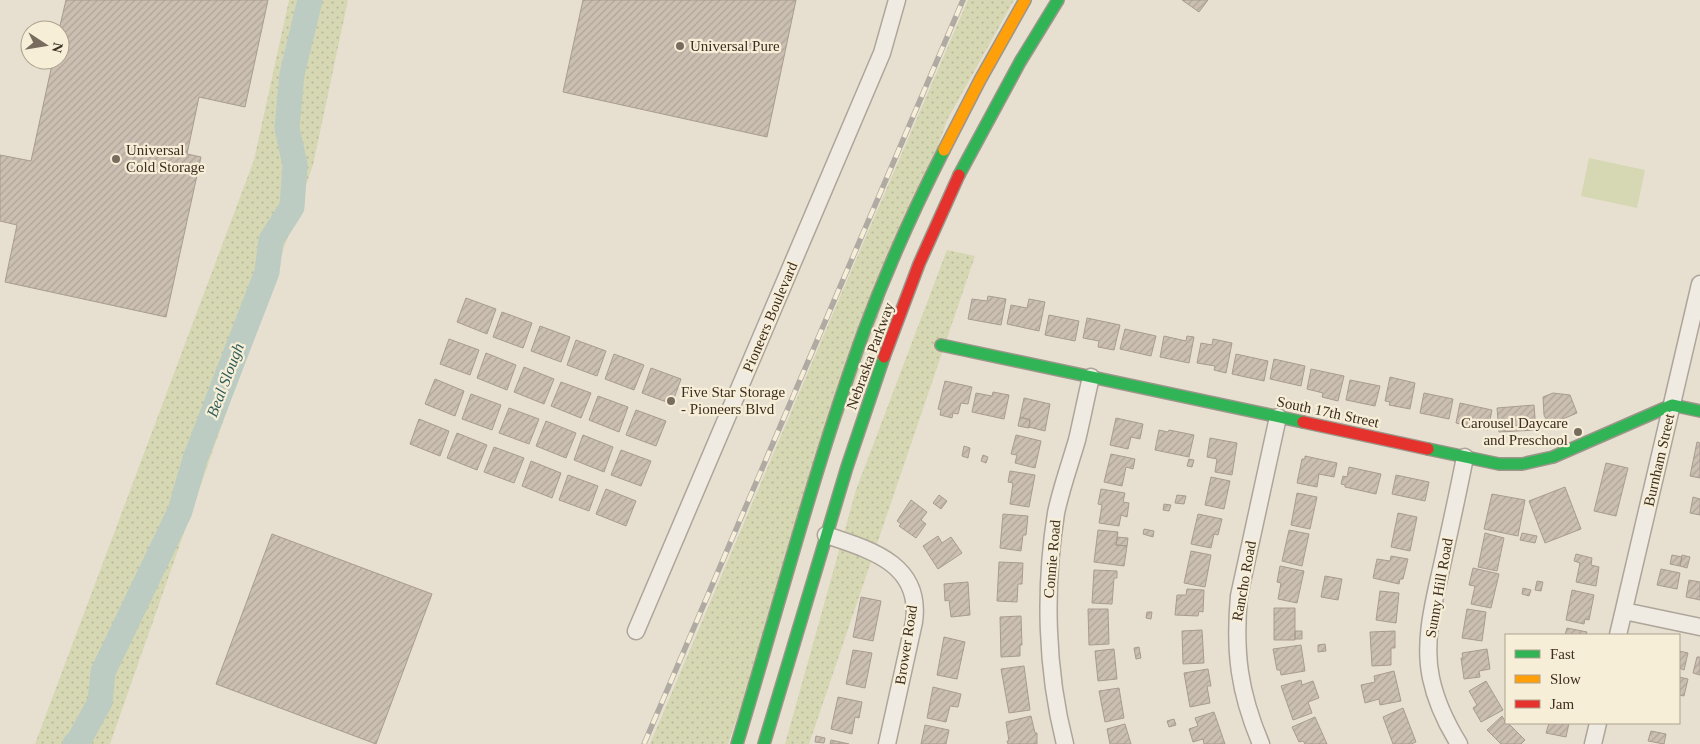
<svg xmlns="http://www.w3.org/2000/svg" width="1700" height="744" viewBox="0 0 1700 744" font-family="Georgia,serif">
	<defs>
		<pattern id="green-dots" width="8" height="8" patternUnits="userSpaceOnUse" patternTransform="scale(1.25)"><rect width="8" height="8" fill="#d6d7b3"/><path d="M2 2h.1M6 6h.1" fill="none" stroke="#b9b99a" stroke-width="1.8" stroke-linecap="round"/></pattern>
		<pattern id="building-hatch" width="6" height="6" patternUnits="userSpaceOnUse" patternTransform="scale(1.25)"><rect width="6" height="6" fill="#cbbfb2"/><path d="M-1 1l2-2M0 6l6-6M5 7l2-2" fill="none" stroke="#afa499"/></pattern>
	</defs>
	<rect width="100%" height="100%" fill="#e7e0d1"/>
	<path fill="url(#green-dots)" d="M289,0H348L313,165L110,744H35L254,160Z
		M968,0H1014L947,120L728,744H650L837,304Z
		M947,250L975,256L809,744H785L856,490Z"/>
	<path fill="#d6d7b3" d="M1589,158L1645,170L1637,208L1581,196Z"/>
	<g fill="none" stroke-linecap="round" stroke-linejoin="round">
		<path stroke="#bcccc2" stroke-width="25" d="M75,744L79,740L100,702L103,672L180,511L195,459L267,272L271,240L292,207L295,165L287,128L292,74L310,0"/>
	</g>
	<path fill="url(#building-hatch)" stroke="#a89c90" d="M66,0H268L245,107L199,97L187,154L201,157L166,317L5,282L17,225L0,221V155L31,161L53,60H60L59,30Z
		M583,0H796L767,137L563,92Z
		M1182,0H1208L1199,12Z
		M988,296L1006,299L1001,325L968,319L972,299L987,301Z
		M466,298L496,309L487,334L457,322Z
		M1029,299L1045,302L1039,331L1007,324L1011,305L1027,308Z
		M502,312L532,323L523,348L493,337Z
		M1049,315L1079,321L1075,341L1045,335Z
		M1087,318L1120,325L1114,350L1098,347L1099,341L1083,338Z
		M540,326L570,337L561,362L531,351Z
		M1125,329L1156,336L1151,356L1120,349Z
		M1164,336L1186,341L1187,336L1194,337L1189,363L1160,357Z
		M449,339L479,350L470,375L440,364Z
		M1213,339L1232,343L1226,373L1214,370L1215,366L1197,363L1201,343L1212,345Z
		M576,340L606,351L597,376L567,365Z
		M486,353L516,365L507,390L477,378Z
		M614,354L644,365L634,390L605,379Z
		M1236,354L1268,361L1264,381L1232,374Z
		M1274,359L1305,366L1301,386L1270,379Z
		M524,367L554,379L544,404L514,392Z
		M651,368L681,379L672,404L642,393Z
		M1311,369L1344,376L1338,401L1322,397L1323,393L1307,389Z
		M1390,377L1415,383L1410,409L1389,405L1390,402L1385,401Z
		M435,379L464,391L455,416L425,404Z
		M1350,380L1380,386L1375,406L1346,400Z
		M945,381L972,387L968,404L961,403L958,414L953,413L952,418L940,415L941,410L938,409Z
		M561,382L591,393L581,418L551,406Z
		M993,392L1009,395L1004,419L972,412L976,393L992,396Z
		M1424,393L1453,399L1449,419L1420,413Z
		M1553,393L1570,395L1577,413L1549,425L1544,415L1543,397Z
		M471,394L501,405L492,430L462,419Z
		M598,396L628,407L619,432L589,420Z
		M1024,398L1050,404L1045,431L1029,427L1030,420L1020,417Z
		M1460,403L1492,410L1488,430L1456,423Z
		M1534,405L1536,430L1499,432L1497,408Z
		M509,408L539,419L529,444L499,433Z
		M636,410L666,421L656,446L626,435Z
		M1020,417L1030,420L1029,428L1018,426Z
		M1116,418L1143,424L1140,439L1131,437L1128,449L1110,445Z
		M419,419L449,431L440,456L410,444Z
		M546,421L576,433L566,458L536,446Z
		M1159,430L1168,432L1169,430L1194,435L1189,457L1155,450Z
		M457,433L487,445L477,470L447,458Z
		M583,435L613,447L604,472L574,460Z
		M1016,435L1041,441L1035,468L1015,463L1017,455L1011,454Z
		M1210,438L1237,443L1232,475L1215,472L1217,459L1207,457Z
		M1697,442L1700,443V478L1690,476Z
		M964,446L970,448L968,458L962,456Z
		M494,447L524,458L514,483L484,472Z
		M621,450L651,461L641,486L611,475Z
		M1111,454L1135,459L1133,469L1126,467L1122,486L1104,482Z
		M983,455L988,457L986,463L981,461Z
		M1305,456L1337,463L1334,477L1319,474L1317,487L1297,483L1302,459H1305Z
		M1189,459L1194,460L1192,467L1187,466Z
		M531,461L561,473L552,498L522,486Z
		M1606,463L1628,468L1616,516L1594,511Z
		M1349,467L1381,474L1376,494L1345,487V485L1341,484L1343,476L1347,477Z
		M1010,471L1035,475L1029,507L1010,504L1013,483L1008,482Z
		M568,475L598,486L589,511L559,500Z
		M1396,475L1429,482L1425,501L1392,494Z
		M1211,477L1230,481L1224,509L1205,505Z
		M1565,487L1581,529L1545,543L1529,501Z
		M606,489L636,501L626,526L596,514Z
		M1101,489L1125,493L1123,502L1129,503L1127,517L1121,515L1119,526L1099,523L1102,505L1098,504Z
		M1297,493L1317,497L1310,529L1291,525Z
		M1492,494L1525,500L1518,536L1484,529Z
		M939,495L947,501L941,509L933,503Z
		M1177,495L1186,496L1184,504L1175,503Z
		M1693,497L1700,499V515L1690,513Z
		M911,500L927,512L921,520L926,524L916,538L899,526L901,524L897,521Z
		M1164,504L1171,505L1169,511L1163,510Z
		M1398,513L1417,517L1410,551L1391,547Z
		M1003,514L1028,516L1026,535H1023L1021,551L1000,548Z
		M1198,514L1222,519L1218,535L1214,534L1211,548L1191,544Z
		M1144,529L1154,531L1153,537L1143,534Z
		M1098,530L1118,532L1116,545L1127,546L1124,566L1094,562Z
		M1289,530L1309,534L1302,566L1282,561Z
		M1485,533L1504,538L1497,571L1478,567Z
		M1522,533L1537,536L1535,543L1520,540Z
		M272,534L432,594L376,744L216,684Z
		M938,536L942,543L951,537L962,553L938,569L923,546Z
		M1117,537L1128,538L1127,546L1116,545Z
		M1191,551L1211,555L1205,587L1184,583Z
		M1576,554L1592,558L1591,565L1599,567L1596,586L1576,582L1580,563L1574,561Z
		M1672,555L1682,557L1680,566L1670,564Z
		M1682,555L1690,557L1687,568L1680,566Z
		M1391,556L1408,559L1403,579H1400L1399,584L1373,578L1377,559L1390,561Z
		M999,562L1023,563L1022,584H1018L1017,602L997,601Z
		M1280,566L1304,571L1297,603L1278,599L1281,583L1277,582Z
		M1473,568L1499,574L1491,608L1471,604L1475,586L1469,585Z
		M1661,569L1680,573L1677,589L1657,585Z
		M1094,570L1117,571V578H1114L1112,604L1092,603Z
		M1325,576L1342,579L1338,600L1321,597Z
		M1689,580L1700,582V600L1686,597Z
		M1537,581L1543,582L1541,591L1535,590Z
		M968,582L970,615L951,617L949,600L945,601L944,584Z
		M1523,588L1531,590L1529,596L1522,594Z
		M1187,589L1204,590L1203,612L1199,611L1198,616L1175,615L1177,595H1186Z
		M1572,590L1594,595L1589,620L1585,619L1584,624L1566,620Z
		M1380,591L1399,593L1396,623L1376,620Z
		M861,597L881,601L873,641L853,637Z
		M1274,608H1295V640H1274Z
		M1088,609H1108L1109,644L1089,645Z
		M1467,609L1486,612L1482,641L1462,638Z
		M1147,612H1152L1151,619L1146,618Z
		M1021,616L1022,645H1020V656L1001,657L1000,617Z
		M1567,628L1587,632L1586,635H1565Z
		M1202,630L1204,663L1183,664L1182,631Z
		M1295,631H1302V639H1295Z
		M1395,631V648H1391V665L1372,666L1370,632Z
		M944,637L965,642L957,679L937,675Z
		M1325,644L1326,651L1318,652V645Z
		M1301,645L1305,671L1281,675L1280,670H1277L1273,649Z
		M1139,647L1141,658L1136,659L1134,648Z
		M1114,649L1117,679L1098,681L1095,651Z
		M1487,649L1490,669L1479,671L1480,677L1464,679L1461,658H1463L1462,653Z
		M853,650L872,653L865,688L846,684Z
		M1679,651L1688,653L1684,670L1679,668Z
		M1697,657H1700V675L1693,673Z
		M1024,666L1030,710L1009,713L1001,669Z
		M1208,669L1211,686H1207L1210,703L1190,707L1184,673Z
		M1394,671L1401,701L1380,705L1379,699L1365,703L1361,685L1375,682L1374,676Z
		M1679,677L1688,679L1684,696L1679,695Z
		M1301,680L1302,685L1313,681L1319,698L1308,702L1312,713L1293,720L1281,686Z
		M1486,681L1503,710L1481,722L1473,708L1477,705L1469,691Z
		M933,687L961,694L958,707L950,706L946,722L927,718Z
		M1119,688L1124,718L1105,722L1099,691Z
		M838,697L862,702L859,718L855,717L852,734L831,729Z
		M1403,708L1416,742L1411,744H1393L1383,717Z
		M1214,712L1225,744H1204L1203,739L1193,742L1189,729L1198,726L1195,718Z
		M1031,716L1035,733H1037V744H1008L1007,741H1009L1006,722Z
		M1502,716L1506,723H1508L1525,740L1521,744H1501L1487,730Z
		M1315,717L1327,744H1305L1303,741L1299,742L1292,727Z
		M1174,719L1176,725L1169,727L1167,721Z
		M1549,723H1569L1566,737L1546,733Z
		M1125,724L1131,744H1110L1107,729Z
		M925,725L949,730L946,744H921Z
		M1651,731L1666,734L1664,744L1648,741Z
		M816,736L825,738L824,743L815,742Z
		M831,740L849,744H830Z"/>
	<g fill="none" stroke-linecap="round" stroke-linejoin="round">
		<g stroke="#ada599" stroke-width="19">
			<path id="street" d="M826,535C871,550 922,564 914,622L887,744
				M1624,611L1700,627
				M636,631L882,53L897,0
				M1618,635L1700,284
				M1065,744C1046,670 1044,589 1056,513C1061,489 1070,464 1077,440C1082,419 1086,398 1091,377
				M1261,744C1239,692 1234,652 1239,596L1278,417
				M1459,744C1446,723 1436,702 1431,678C1423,641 1434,601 1442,565C1450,529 1458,493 1465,457
				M1593,744L1598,723"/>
		</g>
		<g stroke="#9c958a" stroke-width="14">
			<path id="fast" d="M959,175L1020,62L1058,0
				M941,345L1303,422
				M1428,449L1499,464H1522L1553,457L1672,405L1700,411
				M737,744C779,606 815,466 864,331C887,269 914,209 944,150
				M764,744L847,467L884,357"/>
		</g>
		<g stroke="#9c958a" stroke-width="14">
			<path id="slow" d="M944,150L980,80L1025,0"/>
		</g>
		<g stroke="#9c958a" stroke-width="14">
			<path id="jam" d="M884,357L919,264L959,175
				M1303,422L1428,449"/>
		</g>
		<use href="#street" stroke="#efebe3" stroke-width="16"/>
		<use href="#fast" stroke="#30b455" stroke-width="11"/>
		<use href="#slow" stroke="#ff9f0a" stroke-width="11"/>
		<use href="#jam" stroke="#e5322d" stroke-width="11"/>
		<g stroke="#afaaa2" stroke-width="5.5">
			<path id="rail" d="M644,744L963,0"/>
		</g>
		<use href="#rail" stroke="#f7eed8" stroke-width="4" stroke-dasharray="11" stroke-linecap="butt"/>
	</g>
	<g fill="#786c5e" stroke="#f7eed8" stroke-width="2">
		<circle cx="680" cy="46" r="5"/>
		<circle cx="116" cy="159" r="5"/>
		<circle cx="671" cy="401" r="5"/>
		<circle cx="1578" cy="432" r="5"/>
	</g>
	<g text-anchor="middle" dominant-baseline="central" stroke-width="4.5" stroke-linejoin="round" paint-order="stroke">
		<g font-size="15" fill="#3d2e20" stroke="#f7eed8" text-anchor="start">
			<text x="690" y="46">Universal Pure</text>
			<text x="126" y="150">Universal<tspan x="126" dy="17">Cold Storage</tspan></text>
			<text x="681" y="392">Five Star Storage<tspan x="681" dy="17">- Pioneers Blvd</tspan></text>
			<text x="1568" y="423" text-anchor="end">Carousel Daycare<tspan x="1568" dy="17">and Preschool</tspan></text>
		</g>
		<g font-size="15" fill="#3d2e20" stroke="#f7eed8">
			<text transform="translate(770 317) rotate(-67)">Pioneers Boulevard</text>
			<text transform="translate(870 356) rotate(-70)">Nebraska Parkway</text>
			<text transform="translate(1328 412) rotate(12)">South 17th Street</text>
			<text transform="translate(1659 460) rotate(-77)">Burnham Street</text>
			<text transform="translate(1052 559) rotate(-85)">Connie Road</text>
			<text transform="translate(1244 581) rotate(-80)">Rancho Road</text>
			<text transform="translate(1439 588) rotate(-80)">Sunny Hill Road</text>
			<text transform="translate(906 645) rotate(-81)">Brower Road</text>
		</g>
		<g font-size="16" font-style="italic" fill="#2f5d5a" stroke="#f7eed8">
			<text transform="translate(225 380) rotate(-69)">Beal Slough</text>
		</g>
	</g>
	<rect x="1505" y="634" width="175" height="90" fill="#f7eed8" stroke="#ada18e"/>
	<rect x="1515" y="650" width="25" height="8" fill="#30b455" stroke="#ada18e"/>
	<text x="1550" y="659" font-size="15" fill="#3d2e20">Fast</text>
	<rect x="1515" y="675" width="25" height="8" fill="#ff9f0a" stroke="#ada18e"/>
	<text x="1550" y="684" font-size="15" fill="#3d2e20">Slow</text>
	<rect x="1515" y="700" width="25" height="8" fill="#e5322d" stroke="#ada18e"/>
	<text x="1550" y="709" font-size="15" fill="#3d2e20">Jam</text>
	<g transform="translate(45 45) rotate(102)"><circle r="24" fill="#f7eed8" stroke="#ada18e"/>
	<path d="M0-4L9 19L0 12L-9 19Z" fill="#786c5e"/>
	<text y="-8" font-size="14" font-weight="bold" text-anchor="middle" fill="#3d2e20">N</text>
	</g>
</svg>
